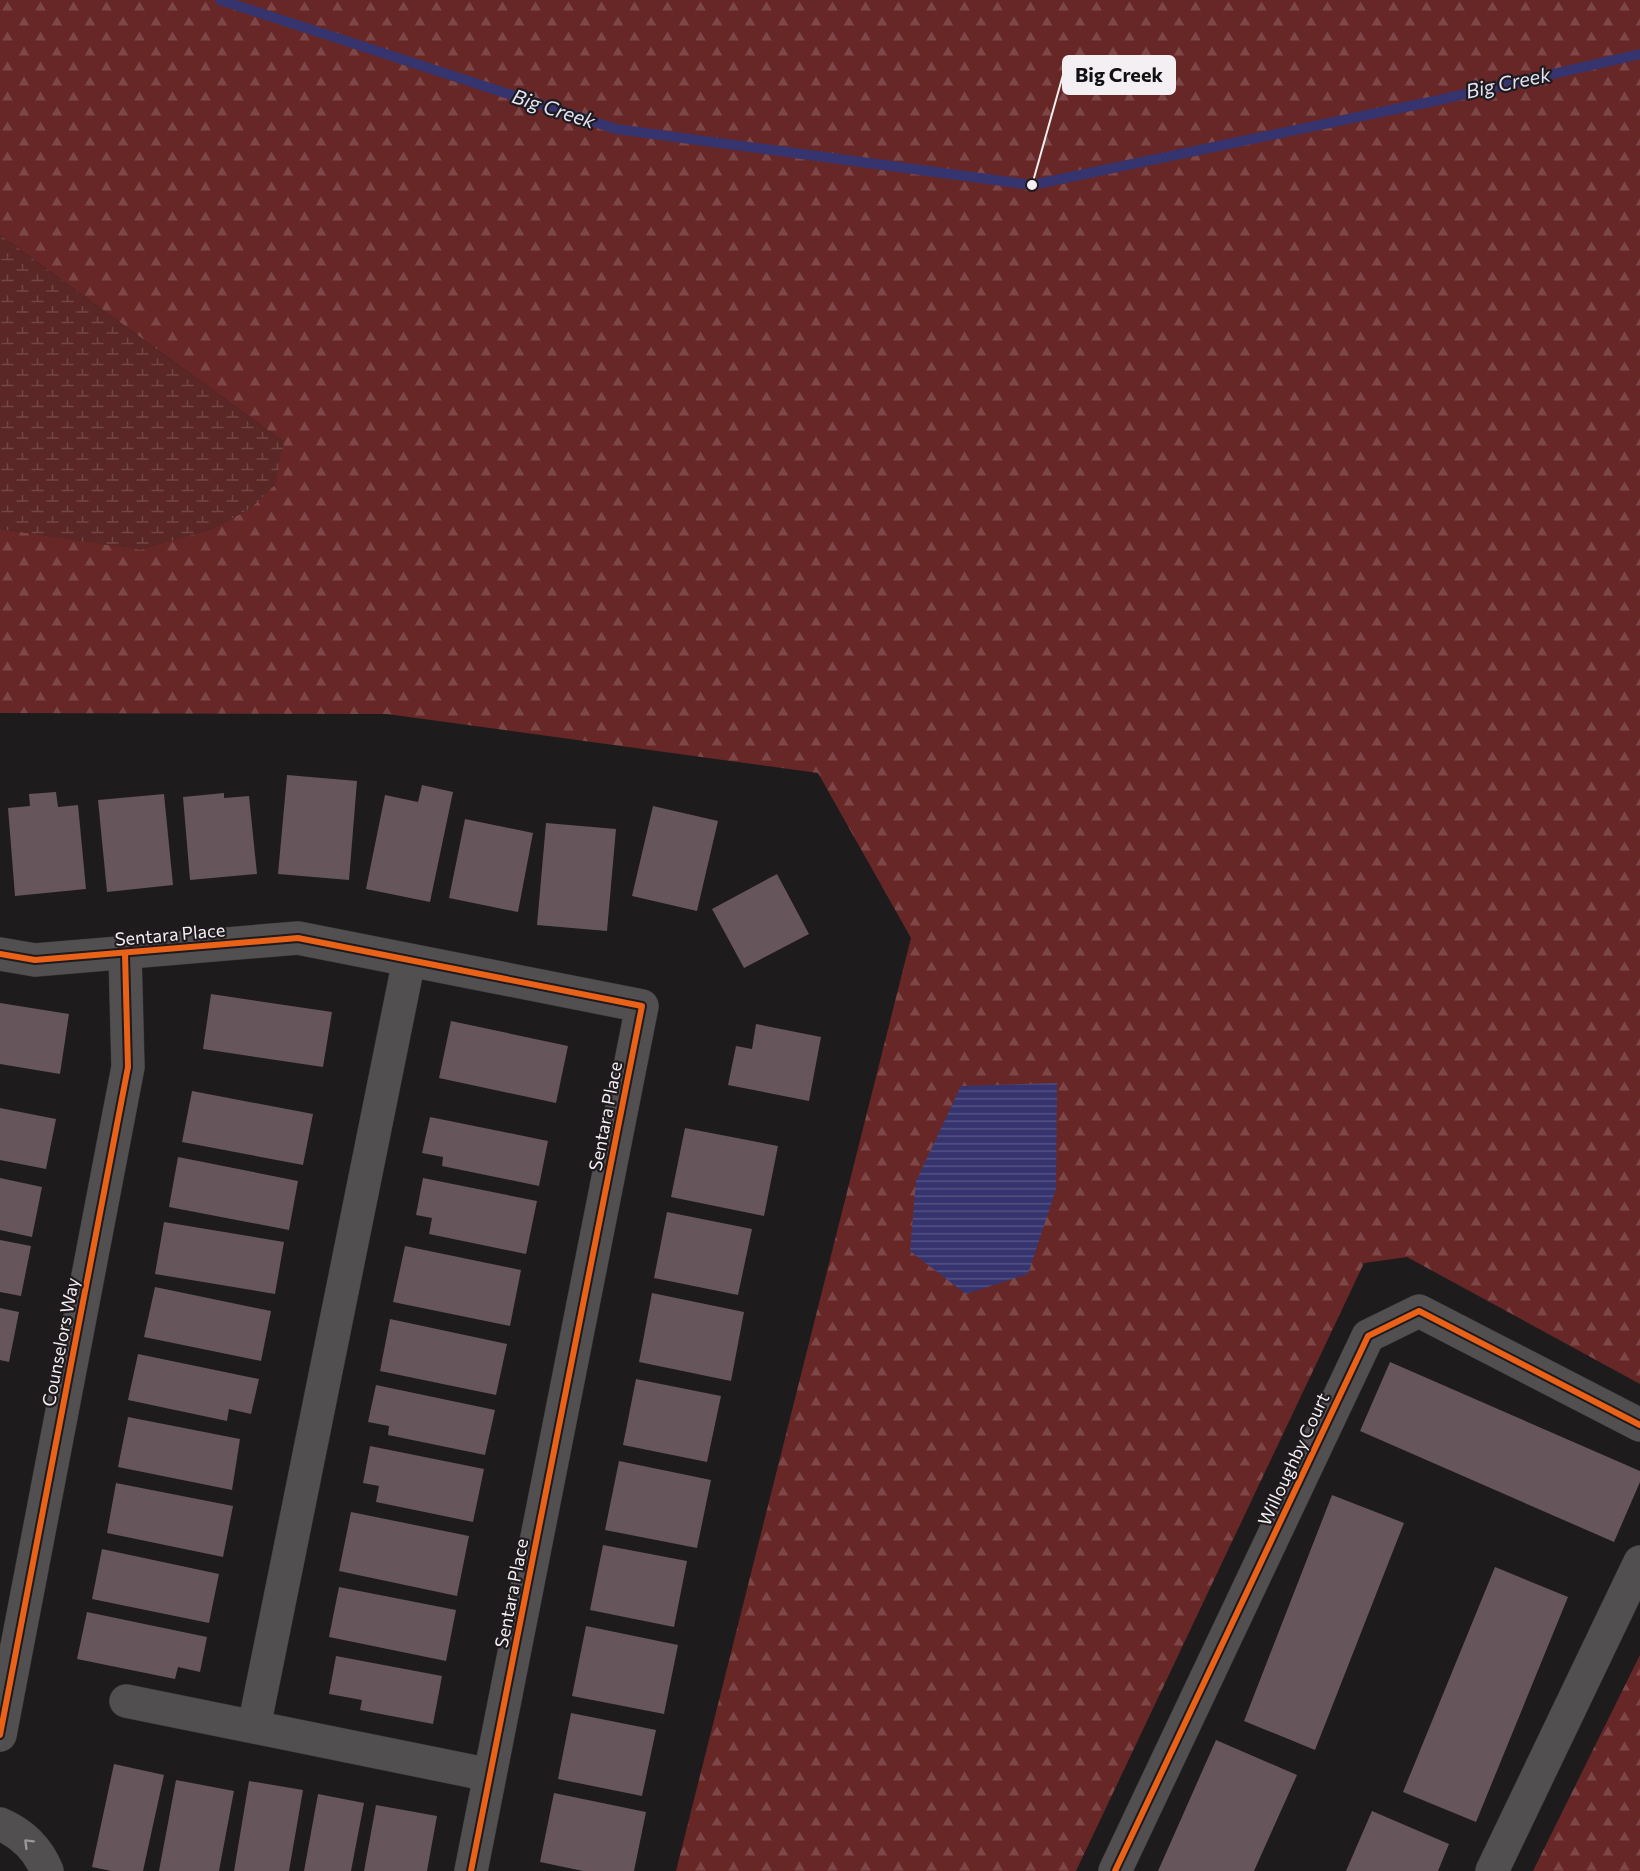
<svg xmlns="http://www.w3.org/2000/svg" width="1640" height="1871" viewBox="0 0 1640 1871" font-family="Commissioner,sans-serif">
	<defs>
		<pattern id="forest-firs" width="22" height="20" patternUnits="userSpaceOnUse" patternTransform="scale(1.5)"><rect width="22" height="20" fill="#682727"/><path d="M5 1l3.5 6h-7zM16 11l3.5 6h-7z" fill="#7e4747"/></pattern>
		<pattern id="wetland-marsh" width="20" height="14" patternUnits="userSpaceOnUse" patternTransform="scale(1.5)"><rect width="20" height="14" fill="#5b2626"/><path d="M1 5h8M5 5V1M11 12h8M15 12V8" fill="none" stroke="#734646"/></pattern>
		<pattern id="water-rules" width="6" height="5" patternUnits="userSpaceOnUse" patternTransform="scale(1.5)"><rect width="6" height="5" fill="#36346e"/><path d="M0 2.5h6" fill="none" stroke="#545283"/></pattern>
	</defs>
	<rect width="100%" height="100%" fill="#1e1b1d"/>
	<path fill="url(#forest-firs)" d="M0,0H1640V1384L1407,1257L1364,1263L1076,1871H676L911,938L818,773L387,714L0,713V529L141,549L212,529L251,508L284,442L0,235Z
		M1640,1655V1871H1533Z"/>
	<path fill="url(#wetland-marsh)" d="M0,235L284,442L275,485L251,508L212,529L141,550L0,529Z"/>
	<path fill="url(#water-rules)" d="M1057,1083L1056,1189L1028,1274L966,1294L910,1251L916,1181L961,1086Z"/>
	<g fill="none" stroke-linecap="round" stroke-linejoin="round">
		<path stroke="#36346e" stroke-width="10" d="M220,0L616,129L1032,185L1439,100L1640,54"/>
	</g>
	<path fill="#66555b" d="M287,775L357,781L349,880L278,874Z
		M422,785L453,792L430,902L366,889L385,795L418,802Z
		M56,792L58,807L78,805L86,889L15,896L8,808L30,806L29,794Z
		M224,793V798L249,796L257,874L190,880L183,797Z
		M164,794L173,885L107,892L98,800Z
		M653,806L718,821L697,911L632,896Z
		M465,819L533,833L518,912L449,898Z
		M546,823L616,829L607,931L537,925Z
		M777,874L809,934L744,968L712,909Z
		M211,994L332,1012L323,1067L203,1049Z
		M0,1003L69,1014L60,1074L0,1064Z
		M451,1021L568,1046L556,1103L439,1078Z
		M756,1024L821,1037L809,1101L728,1085L736,1046L752,1049Z
		M192,1091L313,1114L303,1165L182,1142Z
		M0,1108L56,1119L46,1169L0,1160Z
		M430,1117L548,1141L539,1186L442,1166L443,1157L422,1153Z
		M685,1128L778,1146L764,1216L671,1197Z
		M178,1157L298,1181L289,1230L169,1207Z
		M0,1178L42,1187L32,1237L0,1230Z
		M423,1178L537,1201L526,1254L429,1234L432,1218L416,1215Z
		M667,1212L752,1229L738,1295L654,1278Z
		M164,1222L284,1242L275,1294L155,1274Z
		M0,1240L31,1246L21,1296L0,1292Z
		M405,1246L521,1270L510,1326L393,1302Z
		M155,1287L271,1311L261,1361L144,1337Z
		M652,1293L744,1312L731,1381L639,1362Z
		M0,1308L19,1312L9,1362L0,1360Z
		M390,1319L507,1344L496,1395L380,1371Z
		M138,1354L259,1379L251,1414L229,1409L227,1421L128,1400Z
		M1390,1362L1640,1471V1482L1614,1542L1360,1431Z
		M636,1379L721,1396L707,1462L623,1445Z
		M376,1385L495,1410L485,1455L388,1435L389,1426L368,1422Z
		M128,1417L240,1439L232,1490L118,1467Z
		M370,1446L484,1469L473,1522L376,1502L379,1486L363,1483Z
		M619,1461L711,1480L697,1548L605,1530Z
		M116,1483L233,1506L223,1557L107,1533Z
		M1332,1495L1404,1523L1315,1750L1244,1721Z
		M351,1512L469,1536L457,1596L339,1571Z
		M603,1545L687,1561L674,1627L590,1610Z
		M102,1549L219,1574L209,1623L92,1599Z
		M1495,1567L1568,1597L1476,1822L1403,1792Z
		M339,1587L456,1610L446,1661L329,1637Z
		M87,1612L207,1637L200,1672L178,1667L175,1679L77,1659Z
		M586,1626L678,1645L664,1714L572,1696Z
		M336,1656L442,1676L433,1724L360,1710L362,1700L329,1694Z
		M571,1713L656,1730L642,1796L558,1779Z
		M1216,1740L1297,1775L1254,1871H1158Z
		M114,1764L164,1775L143,1871H111L92,1867Z
		M176,1780L234,1791L219,1871H159Z
		M249,1781L303,1790L289,1871H234Z
		M554,1793L646,1812L634,1871H583L540,1862Z
		M318,1794L364,1803L351,1871H304Z
		M376,1805L437,1816L427,1871H364Z
		M1372,1811L1449,1844L1438,1871H1346Z"/>
	<g fill="none" stroke-linecap="round" stroke-linejoin="round">
		<g stroke="#3a373a" stroke-width="34">
			<path id="minor" d="M0,954L35,960L298,938L642,1006L471,1871
				M126,1701L490,1775
				M254,1727L409,960
				M0,1735L128,1067L125,953
				M0,1824C21,1833 38,1849 47,1871
				M1115,1871L1368,1336L1419,1311L1640,1425
				M1492,1871L1640,1562"/>
		</g>
		<use href="#minor" stroke="#524f51" stroke-width="33"/>
		<g stroke="#1f1a1e" stroke-width="10">
			<path id="cycleway" d="M0,954L35,960L298,938L642,1006L471,1871
				M0,1735L128,1067L125,953
				M1115,1871L1368,1336L1419,1311L1640,1425"/>
		</g>
		<use href="#cycleway" stroke="#ea6118" stroke-width="6"/>
	</g>
	<defs><path id="oneway-chevron" d="M-2-3.5L2.5 0L-2 3.5" fill="none" stroke-width="1.6" stroke-linecap="round" stroke-linejoin="round" transform="scale(1.5)"/></defs>
	<use stroke="#9a9799" href="#oneway-chevron" transform="translate(28 1843) rotate(-135)"/>
	<g text-anchor="middle" dominant-baseline="central" stroke-width="4.5" stroke-linejoin="round" paint-order="stroke">
		<g font-size="18" fill="#f3eff2" stroke="#1f1a1e">
			<text transform="translate(170 934) rotate(-5)">Sentara Place</text>
			<text transform="translate(605 1116) rotate(-79)">Sentara Place</text>
			<text transform="translate(60 1342) rotate(-79)">Counselors Way</text>
			<text transform="translate(1293 1459) rotate(-65)">Willoughby Court</text>
			<text transform="translate(511 1593) rotate(-79)">Sentara Place</text>
		</g>
		<g font-size="20" font-style="italic" fill="#e1e3f7" stroke="#1f1a1e">
			<text transform="translate(1508 82) rotate(-12)">Big Creek</text>
			<text transform="translate(554 108) rotate(18)">Big Creek</text>
		</g>
	</g>
	<path fill="none" stroke="#f3eff2" stroke-width="2" d="M1032 185L1063 75"/>
	<circle fill="#f3eff2" stroke="#1f1a1e" stroke-width="2" cx="1032" cy="185" r="6"/>
	<rect fill="#f3eff2" stroke="#f3eff2" stroke-width="2" x="1063" y="56" width="112" height="38" rx="6"/>
	<g font-size="20" text-anchor="middle" font-weight="bold" fill="#111">
		<text x="1119" y="82">Big Creek</text>
	</g>
</svg>
